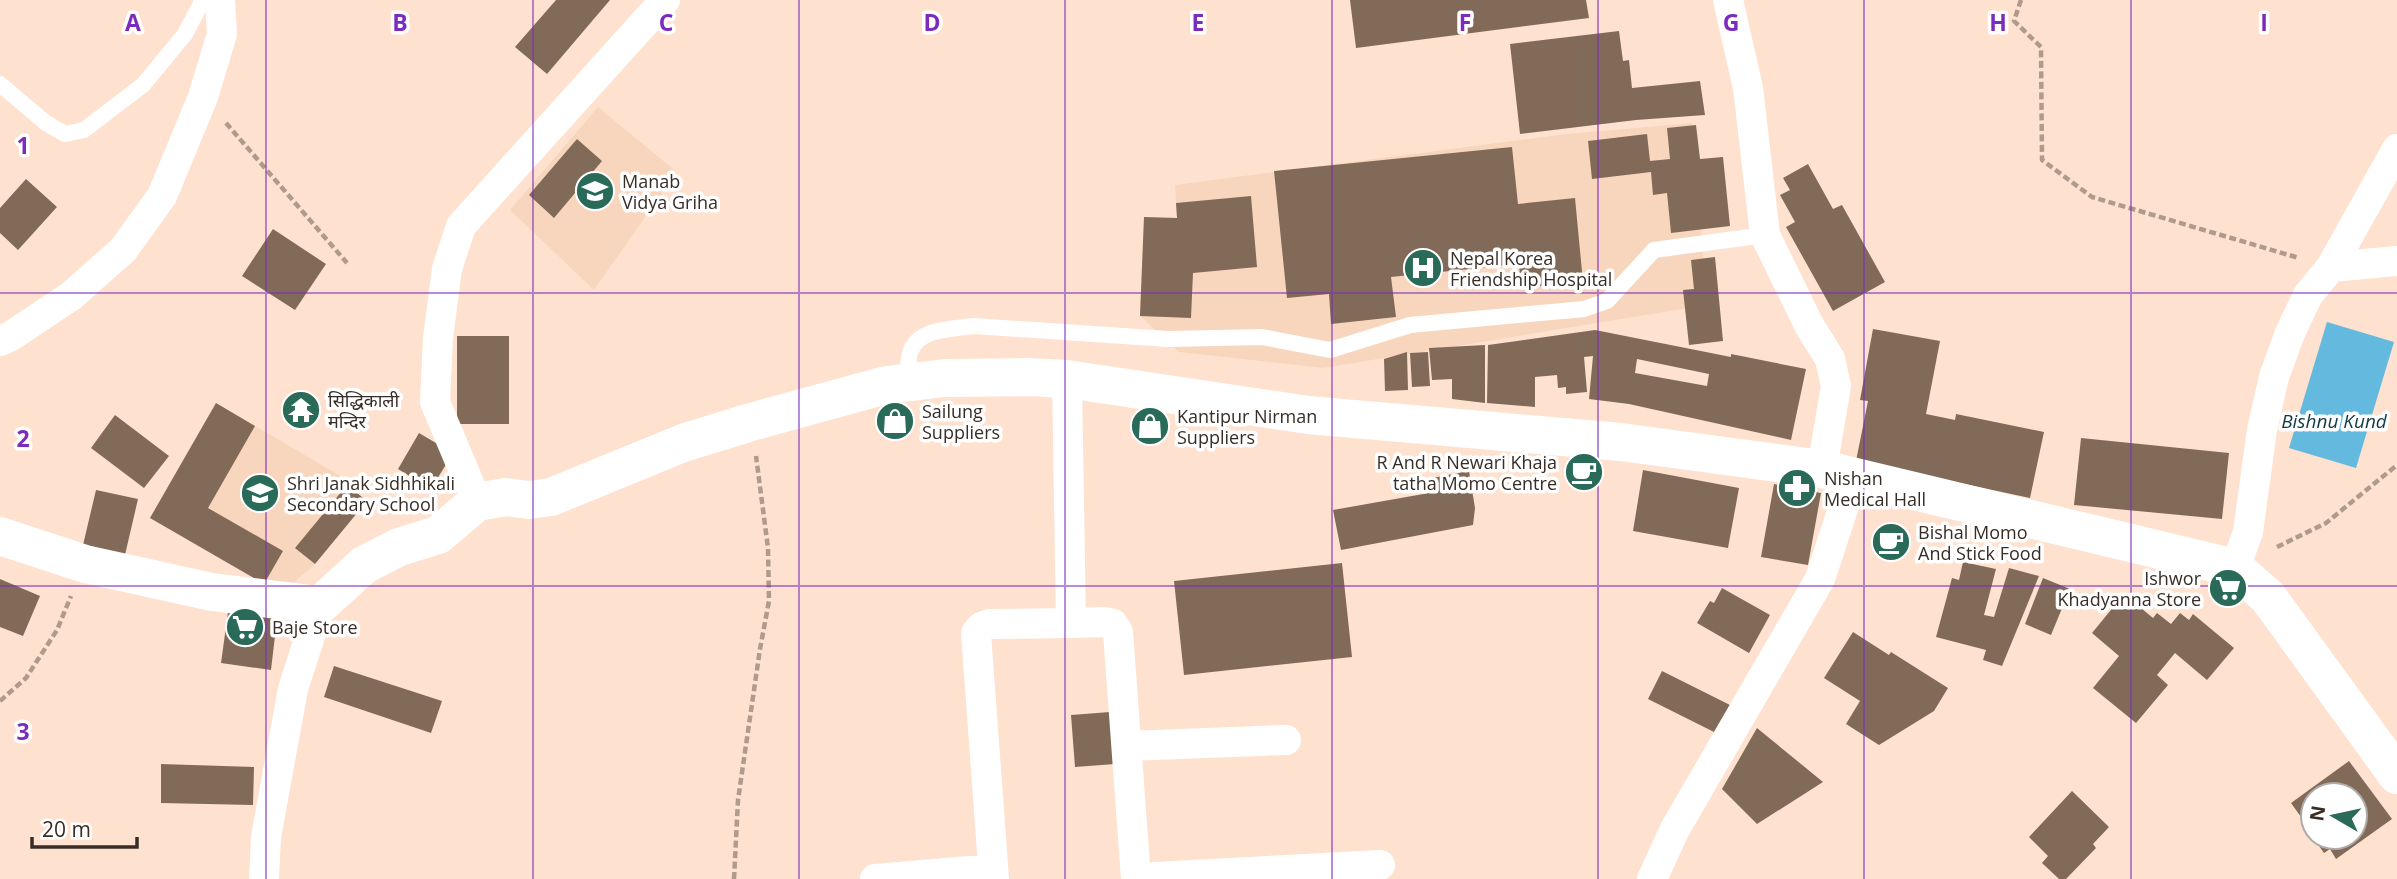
<svg xmlns="http://www.w3.org/2000/svg" width="2397" height="879" viewBox="0 0 2397 879" font-family="'Open Sans','Noto Sans Devanagari',sans-serif">
	<rect width="100%" height="100%" fill="#fee2cf"/>
	<path fill="#f8d6be" d="M598,107L677,172L594,290L510,210Z
		M1692,123L1707,305L1323,368L1179,352L1140,316L1144,217L1177,218L1175,185L1566,134Z
		M216,403L337,474L367,501L315,564L285,590L264,584L150,518Z"/>
	<path fill="#64b9de" d="M2327,322L2394,342L2356,468L2289,448Z"/>
	<path fill="#826a59" fill-rule="evenodd" d="M556,0H610L547,74L515,47Z
		M1350,0H1586L1589,18L1356,48Z
		M1619,31L1623,61L1629,60L1632,88L1700,81L1705,115L1636,120L1520,134L1510,44Z
		M1696,125L1700,159L1723,157L1730,226L1671,233L1667,193L1653,195L1651,172L1592,179L1588,141L1647,134L1650,161L1670,159L1667,128Z
		M577,139L602,161L554,218L529,195Z
		M1512,147L1518,204L1575,198L1583,282L1521,288L1519,264L1391,277L1396,317L1331,324L1329,294L1287,298L1274,171Z
		M1808,164L1833,209L1842,205L1885,282L1833,311L1786,227L1795,222L1780,195L1790,190L1783,178Z
		M26,179L57,207L18,250L0,233V208Z
		M1251,196L1257,267L1193,273L1191,318L1140,316L1144,217L1177,218L1176,203Z
		M273,229L326,264L295,310L242,276Z
		M1715,257L1723,341L1689,345L1683,290L1694,289L1691,260Z
		M1873,329L1940,341L1926,414L1955,420L1956,414L2044,432L2030,498L1856,461L1868,401L1860,400Z
		M1595,330L1731,357V354L1806,369L1791,440L1629,404L1589,399L1593,356L1584,357L1587,392L1566,394V387L1558,388L1557,375L1535,377V407L1487,403L1488,345ZM1637,359L1709,374L1707,386L1635,373Z
		M457,336H509V424H457Z
		M1485,345V403L1452,399V379L1432,380L1429,348Z
		M1407,352L1408,390L1385,391L1384,359Z
		M1428,352L1430,386L1412,387L1410,353Z
		M216,403L255,426L208,508L283,551L264,584L150,518Z
		M115,415L169,456L144,488L91,448Z
		M419,433L453,453L431,489L398,469Z
		M2081,438L2229,453L2222,519L2074,505Z
		M1643,470L1739,488L1728,548L1633,531Z
		M1469,471L1475,508L1473,525L1341,550L1333,510L1429,493L1427,479Z
		M1774,484L1821,493L1808,565L1761,557Z
		M347,485L367,501L315,564L295,548Z
		M96,490L138,499L125,555L83,545Z
		M1963,562L1996,569L1984,615L1994,617L2009,568L2039,576L2002,666L1983,660L1986,650L1936,637L1952,578L1959,580Z
		M1342,563L1352,657L1184,675L1174,581Z
		M2043,578L2070,589L2051,635L2025,624Z
		M0,579L40,596L23,636L0,627Z
		M1722,588L1770,615L1749,653L1697,623L1710,601L1714,603Z
		M2124,594L2153,618L2157,613L2171,624L2180,613L2189,620L2193,614L2234,648L2207,680L2175,653L2157,675L2168,685L2136,723L2093,688L2119,656L2092,633Z
		M228,612L277,619L271,670L221,663Z
		M1853,632L1889,655L1891,652L1948,688L1934,711L1879,745L1846,724L1860,701L1824,678Z
		M334,666L442,701L431,733L324,697Z
		M1662,671L1732,706L1718,734L1648,699Z
		M1110,712L1115,764L1075,767L1071,715Z
		M1757,728L1823,782L1757,824L1722,789Z
		M2349,761L2392,819L2336,859L2330,849L2324,853L2309,832L2311,831L2291,803ZM2313,795H2355V837H2313Z
		M161,764L254,767L253,805L161,803Z
		M2072,791L2109,827L2093,844L2096,848L2066,879H2059L2042,863L2048,856L2029,837Z"/>
	<g fill="none" stroke-linecap="round" stroke-linejoin="round">
		<path stroke="#af9a8c" stroke-width="4.5" stroke-dasharray="7 3.5" stroke-linecap="butt" d="M2021,0L2014,21L2041,47L2042,160L2092,197L2299,258
			M226,123L347,263
			M2277,547L2326,523L2397,465
			M0,701L26,678L57,630L71,596
			M734,879L738,800L760,649L769,601L768,548L756,456"/>
		<path stroke="#fff" stroke-width="16" d="M0,84L46,123L65,134L84,130L143,85L185,34L203,0
			M908,382C909,373 907,362 910,353C917,328 953,329 974,326L1168,339L1262,337L1330,350L1410,325L1584,309L1607,301L1654,250L1765,235"/>
		<path stroke="#fff" stroke-width="30" d="M1728,0L1748,88L1765,235L1809,325L1830,359L1836,386L1822,469
			M2331,267L2397,261
			M0,341L11,336L71,296L123,250L162,196L203,97L222,34L220,0
			M477,502L435,402L438,338L447,269L461,226L665,0
			M2235,568L2248,532L2262,430L2274,377L2290,333L2308,295L2331,267L2397,149
			M1071,623L1104,622L1113,624L1118,632L1136,879
			M1127,746L1286,740
			M1136,878L1380,865
			M264,879L266,837L293,689L320,605
			M875,879L993,869
			M994,879L976,633L981,627L989,624L1071,623L1067,379
			M1652,879L1675,829L1820,579L1854,475"/>
		<path stroke="#fff" stroke-width="38" d="M0,536L85,564L212,592L320,605L364,565L399,547L438,535L477,502L506,497L529,500L551,497L683,443L751,422L886,385L945,378L1029,377L1067,379L1308,415L1621,442L1822,469L2235,568L2268,597L2397,775"/>
	</g>
	<path fill="none" stroke="#7b2cbf" stroke-width="2" stroke-opacity="0.55" d="M266,0V879M533,0V879M799,0V879M1065,0V879M1332,0V879M1598,0V879M1864,0V879M2131,0V879M0,293H2397M0,586H2397"/>
	<defs>
		<g id="school-disc" transform="scale(2.0125)"><circle r="9.5" fill="#296a59" stroke="#fff"/><path d="M0-5L7-2L0 1L-7-2ZM-4 1L0 2.5L4 1V4Q0 6-4 4Z" fill="#fff"/></g>
		<g id="hospital-disc" transform="scale(2.0125)"><circle r="9.5" fill="#296a59" stroke="#fff"/><path d="M-5-5h3v3.5h4V-5h3V5h-3V1.5h-4V5h-3Z" fill="#fff"/></g>
		<g id="temple-disc" transform="scale(2.0125)"><circle r="9.5" fill="#296a59" stroke="#fff"/><path d="M0-6L5-2H3V0L6.5 2.5H4V6H1.5V3h-3V6H-4V2.5H-6.5L-3 0V-2H-5Z" fill="#fff"/></g>
		<g id="shop-disc" transform="scale(2.0125)"><circle r="9.5" fill="#296a59" stroke="#fff"/><path d="M-5-2.5h2.3a2.7 3.5 0 0 1 5.4 0H5L5.5 6h-11ZM-1.5-2.5h3a1.5 2.3 0 0 0-3 0Z" fill="#fff"/></g>
		<g id="cafe-disc" transform="scale(2.0125)"><circle r="9.5" fill="#296a59" stroke="#fff"/><path d="M-5.5-4.5H6V0H3Q3 3.5 0 3.5H-2.5Q-5.5 3.5-5.5 0ZM3-3.2v2h1.7v-2ZM-6 4.5H4V6H-6Z" fill="#fff"/></g>
		<g id="pharmacy-disc" transform="scale(2.0125)"><circle r="9.5" fill="#296a59" stroke="#fff"/><path d="M-2-6h4v4h4v4h-4v4h-4v-4h-4v-4h4Z" fill="#fff"/></g>
		<g id="supermarket-disc" transform="scale(2.0125)"><circle r="9.5" fill="#296a59" stroke="#fff"/><path d="M-6-5.5h2.5l.6 2H6L4.5 2H-2.5L-4.4-4H-6ZM-1.5 3.2a1.3 1.3 0 1 0 .1 0ZM3 3.2a1.3 1.3 0 1 0 .1 0Z" fill="#fff"/></g>
	</defs>
	<g fill-rule="evenodd">
		<use href="#school-disc" x="595" y="191"/>
		<use href="#hospital-disc" x="1423" y="268"/>
		<use href="#temple-disc" x="301" y="410"/>
		<use href="#shop-disc" x="895" y="421"/>
		<use href="#shop-disc" x="1150" y="426"/>
		<use href="#cafe-disc" x="1584" y="472"/>
		<use href="#pharmacy-disc" x="1797" y="488"/>
		<use href="#school-disc" x="260" y="493"/>
		<use href="#cafe-disc" x="1891" y="542"/>
		<use href="#supermarket-disc" x="2228" y="588"/>
		<use href="#supermarket-disc" x="245" y="627"/>
	</g>
	<g text-anchor="middle" dominant-baseline="central" stroke-width="7" stroke-linejoin="round" paint-order="stroke">
		<g font-size="18" fill="#372d26" stroke="#fff" text-anchor="start">
			<text x="622" y="181">Manab<tspan x="622" dy="21">Vidya Griha</tspan></text>
			<text x="1450" y="258">Nepal Korea<tspan x="1450" dy="21">Friendship Hospital</tspan></text>
			<text x="328" y="400">सिद्धिकाली<tspan x="328" dy="21">मन्दिर</tspan></text>
			<text x="922" y="411">Sailung<tspan x="922" dy="21">Suppliers</tspan></text>
			<text x="1177" y="416">Kantipur Nirman<tspan x="1177" dy="21">Suppliers</tspan></text>
			<text x="1557" y="462" text-anchor="end">R And R Newari Khaja<tspan x="1557" dy="21">tatha Momo Centre</tspan></text>
			<text x="1824" y="478">Nishan<tspan x="1824" dy="21">Medical Hall</tspan></text>
			<text x="287" y="483">Shri Janak Sidhhikali<tspan x="287" dy="21">Secondary School</tspan></text>
			<text x="1918" y="532">Bishal Momo<tspan x="1918" dy="21">And Stick Food</tspan></text>
			<text x="2201" y="578" text-anchor="end">Ishwor<tspan x="2201" dy="21">Khadyanna Store</tspan></text>
			<text x="272" y="627">Baje Store</text>
		</g>
		<g font-size="19" font-style="italic" fill="#123949" stroke="#fff">
			<text x="2334" y="421">Bishnu Kund</text>
		</g>
	</g>
	<g font-size="23" text-anchor="middle" font-weight="bold" fill="#7b2cbf" stroke="#fff" stroke-width="7" stroke-linejoin="round" paint-order="stroke">
		<text x="133" y="31">A</text>
		<text x="400" y="31">B</text>
		<text x="666" y="31">C</text>
		<text x="932" y="31">D</text>
		<text x="1198" y="31">E</text>
		<text x="1465" y="31">F</text>
		<text x="1731" y="31">G</text>
		<text x="1998" y="31">H</text>
		<text x="2264" y="31">I</text>
		<text x="23" y="154">1</text>
		<text x="23" y="447">2</text>
		<text x="23" y="740">3</text>
	</g>
	<g transform="translate(2334 816) rotate(279)"><circle r="33" fill="#ffffff" stroke="#afaba8" stroke-width="2"/>
	<path d="M0-5L12 26L0 18L-12 26Z" fill="#296a59"/>
	<text y="-10" font-size="19" font-weight="bold" text-anchor="middle" fill="#372d26">N</text>
	</g>
	<path d="M32 837v10h105v-10" fill="none" stroke="#372d26" stroke-width="3.5"/>
	<text x="42" y="837" font-size="21" fill="#372d26" stroke="#ffffff" stroke-width="5" paint-order="stroke">20 m</text>
</svg>
